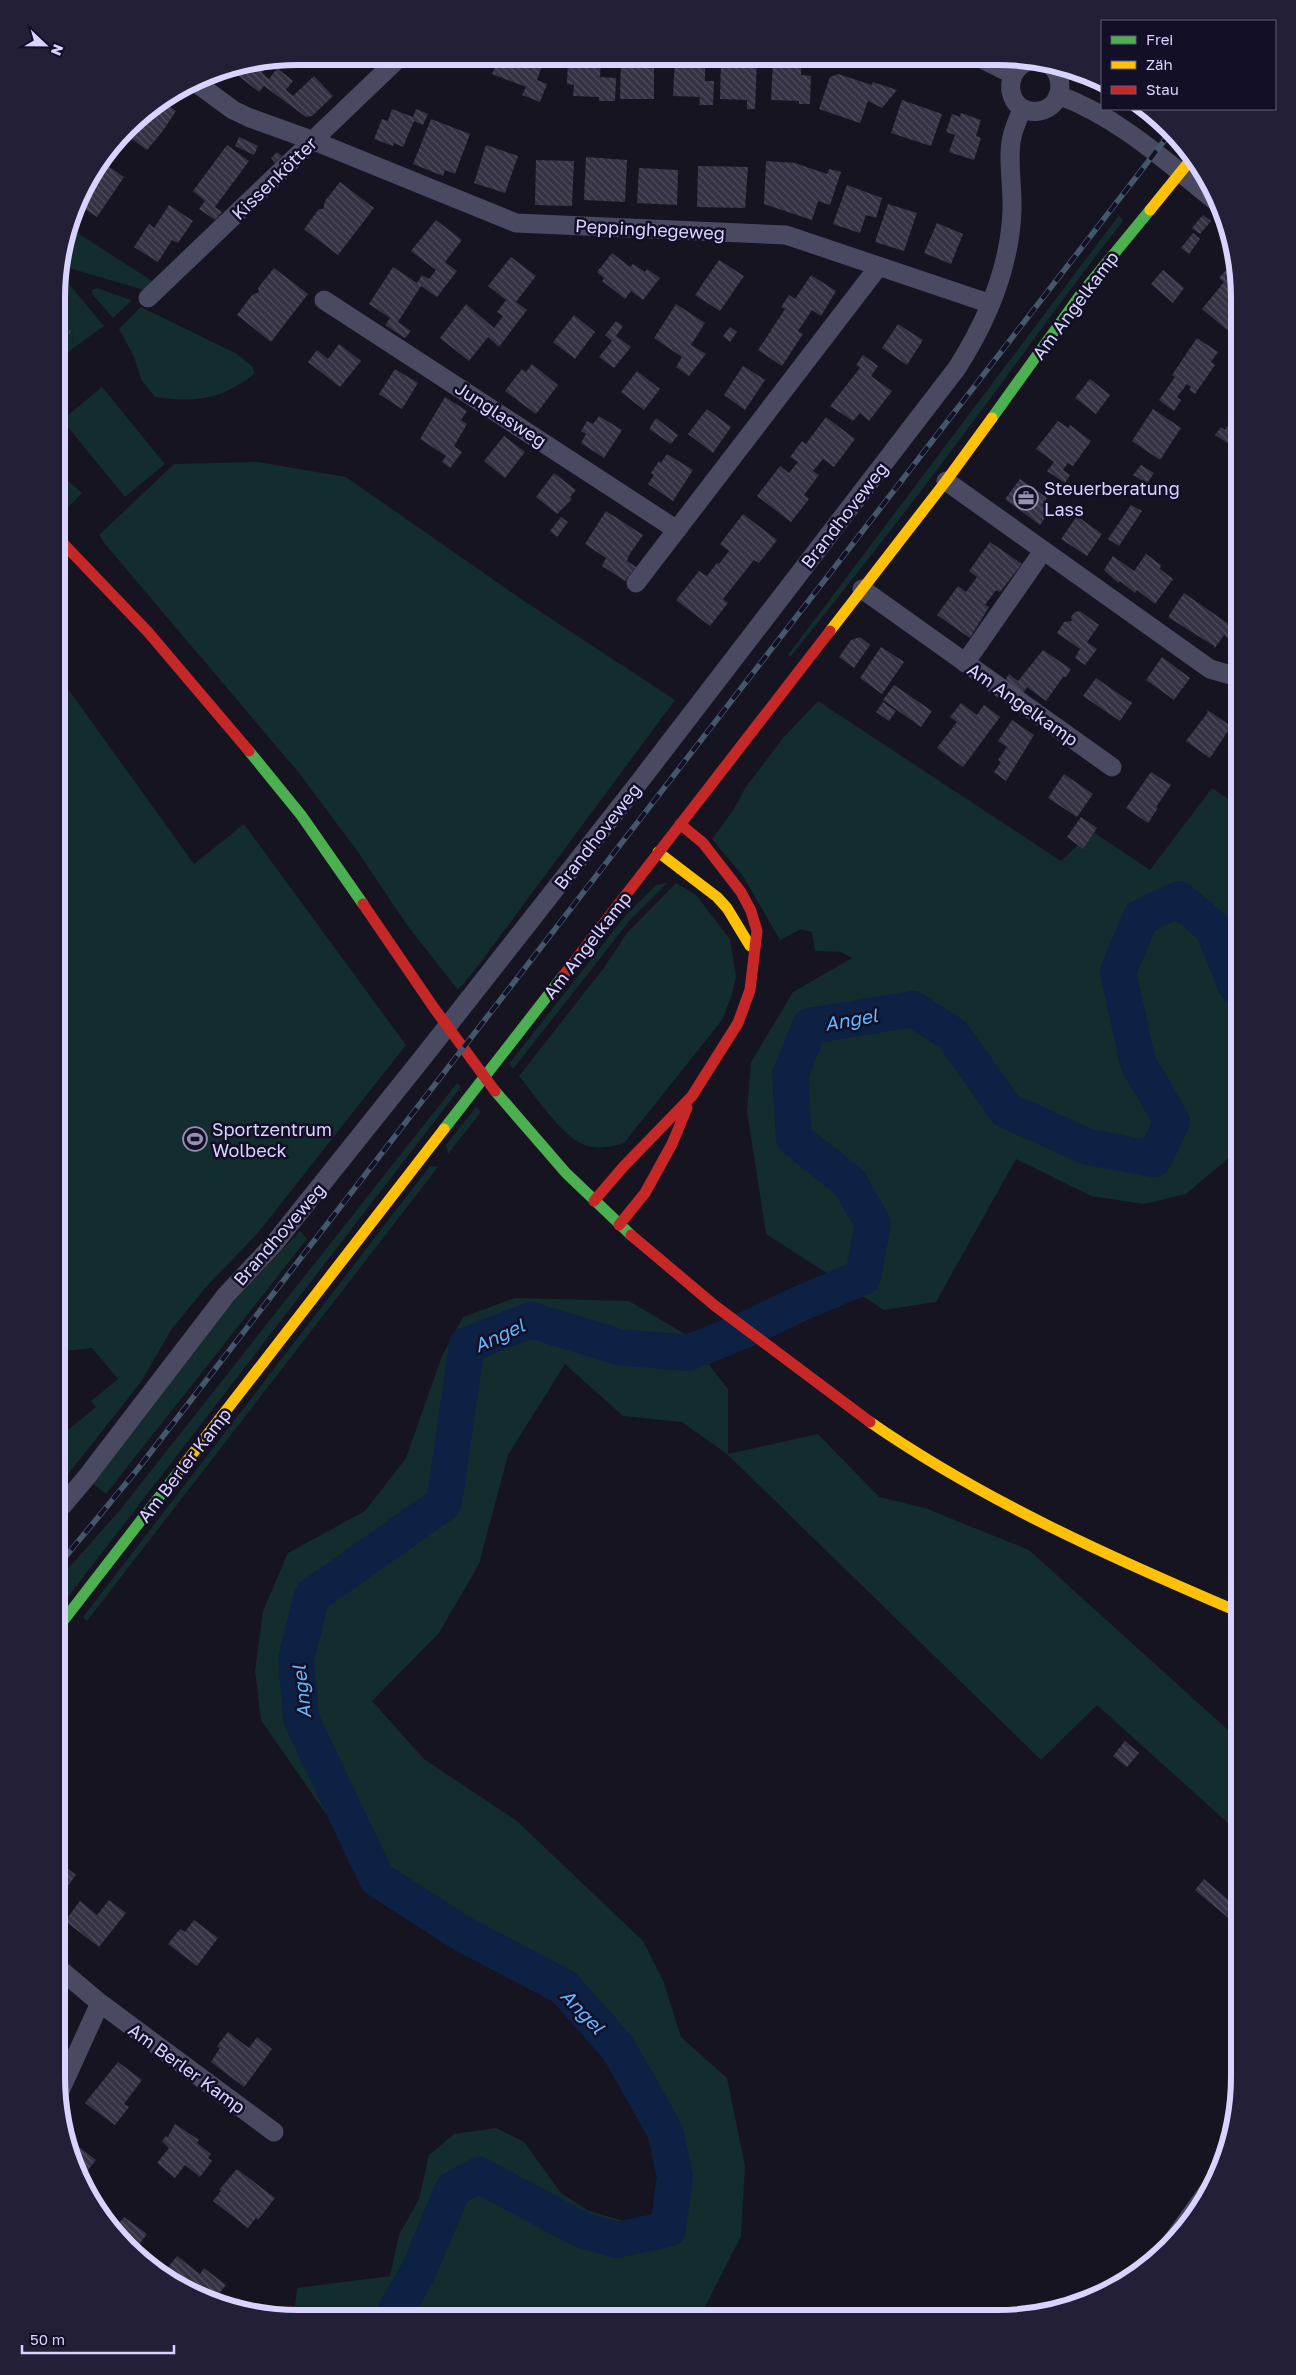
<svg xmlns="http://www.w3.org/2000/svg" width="1296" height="2375" viewBox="0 0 1296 2375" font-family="'Golos Text',sans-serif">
	<defs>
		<pattern id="park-tufts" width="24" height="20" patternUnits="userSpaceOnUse" patternTransform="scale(1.25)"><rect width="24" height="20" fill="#132c2d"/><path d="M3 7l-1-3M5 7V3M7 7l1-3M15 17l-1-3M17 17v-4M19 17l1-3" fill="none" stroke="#354a4c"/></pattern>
		<pattern id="building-back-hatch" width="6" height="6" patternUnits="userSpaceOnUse" patternTransform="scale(1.25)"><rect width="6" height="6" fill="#343243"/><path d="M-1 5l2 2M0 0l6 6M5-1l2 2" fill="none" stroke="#514f5f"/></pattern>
	</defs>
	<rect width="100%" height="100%" fill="#161421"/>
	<path fill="#132c2d" d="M1119,215L1123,221C1068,291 1017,363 964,434C908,509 850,583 791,656L788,655Z
		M70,228L152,281L144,290L59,265Z
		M58,278L68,283L104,326L72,349L73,329L58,302Z
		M97,288L131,300V301L113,318L92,294V290Z
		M141,307L237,354L253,367L254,374C221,400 195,403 155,397L142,381L134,357L119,329Z
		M102,387L165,464L125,497L62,420Z
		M258,462L346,477L524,601L675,700L478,966L458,990L407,925L358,852L299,773L105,544L99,535L174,464Z
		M58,472L82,493L59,517L58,515Z
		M58,675L194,864L244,824L406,1045L257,1234L207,1286L171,1330L141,1382L57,1488V1449L62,1446L57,1439L96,1407L91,1401L118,1379L92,1348L57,1352Z
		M818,701L1061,861L1092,831L1150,870L1212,788L1240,807L1239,1149L1186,1194L1144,1204L1091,1196L1016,1159L936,1302L884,1310L766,1234L747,1111L751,1062L793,992L852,958L841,952L815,951L812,932L801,929L780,940L743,876L712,839L734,809L745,788L783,738Z
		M667,883L631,919L513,1069L509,1064L626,915L656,885Z
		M676,883L696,895L730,939L736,977L732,995L722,1020L624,1143C611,1147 596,1150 582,1144C562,1135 534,1095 519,1076L603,969L627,933Z
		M457,1083L461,1087L57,1611V1581L120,1510Z
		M476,1107L481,1112L448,1154L446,1145Z
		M430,1166L438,1167L87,1621L83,1617Z
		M300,1231L307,1239L106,1494L92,1483L229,1306Z
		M515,1298L629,1301L685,1334L728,1389V1454L818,1434L879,1497L925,1508L1029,1550L1239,1740V1833L1097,1705L1041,1760L727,1454L682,1422L623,1416L565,1364L508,1455L479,1564L439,1633L372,1701L424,1759L517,1821L643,1941L663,1980L681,2037L727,2078L745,2166L741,2236L705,2307L687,2318L294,2317L297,2288L390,2276L399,2235L419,2199L429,2155L454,2134L496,2128L524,2142L561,2193L589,2211L621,2220L653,2219L675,2176L665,2131L618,2048L564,1987L463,1934L377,1879L351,1850L261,1720L255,1671L263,1611L288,1553L365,1511L406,1458L442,1356L463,1317Z"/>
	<path fill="url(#park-tufts)" d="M58,302L73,329L72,349L58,361Z"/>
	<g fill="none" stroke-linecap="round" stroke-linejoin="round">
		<path stroke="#0d2144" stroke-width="36" d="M392,2317L418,2272L453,2189L479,2175L582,2230L617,2240L668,2229L675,2176L665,2131L618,2048L564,1987L463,1934L377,1879L301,1719L296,1659L312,1596L444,1503L467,1345L531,1320L619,1347L688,1353L745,1330L799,1304L863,1277L873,1224L850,1183L794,1138L790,1075L810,1026L913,1009L953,1035L1006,1110L1088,1147L1154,1159L1172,1121L1138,1063L1118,972L1141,917L1179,899L1213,928L1236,986H1240"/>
	</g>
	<path fill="url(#building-back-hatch)" d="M499,57L545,58L537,80L547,84L540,102L522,95L526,87L492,74Z
		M568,58H601L600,77L616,78L615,101H599V97L573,96L574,85L567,84Z
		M621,58H654V99H620Z
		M675,59H705V81H714L713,105H699L700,97L673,96Z
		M721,59H757L755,109H747V100L720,99Z
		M779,60L799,61L801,63V75L811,76L810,104H799V101L771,100L773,61Z
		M271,62L262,73L269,79L277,68L293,81L286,90L293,96L314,76L333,96L312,116L306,117L264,86L259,92L236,74L239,70L237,68Z
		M838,74L872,85L873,82L897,90L882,108L868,101L860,123L819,109L830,77Z
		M170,97L165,103L176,111L162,132L147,150L125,134L138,116Z
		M902,100L942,114L931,146L891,133Z
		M392,109L413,117L416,109L428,114L423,125L414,121L403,147L394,143L393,146L374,139L382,119L388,121Z
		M961,113L981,120L976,136L981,138L974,160L949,152L955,135L946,132L952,114L960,117Z
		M431,119L470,134L455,174L445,170L443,176L413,164Z
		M239,137L258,146L254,155L235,146Z
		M227,145L249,161L215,207L222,212L215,220L199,209L205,201L193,191Z
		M486,145L518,156L505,193L474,183Z
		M277,152L282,156L275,163L271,158Z
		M107,157L105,164L124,177L97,217L77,204L81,191Z
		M586,157L627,160L625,202L584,200Z
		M536,160L574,161L572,206L535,205Z
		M766,161L795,163L827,174L829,169L841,172L830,205L818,201L812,220L764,204Z
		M698,166L748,167L745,208L697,207Z
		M639,168L678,170L677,205L637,203Z
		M340,182L374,208L338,255L304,229L319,209H323L325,201Z
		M847,185L882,198L876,218L866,215L860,233L833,224Z
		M888,204L917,213L904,251L875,242Z
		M169,205L193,221L178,243L172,240L158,262L134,247L149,224L154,228Z
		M1203,215L1211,221L1200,234L1192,228Z
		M436,220L462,240L445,262L457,271L437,297L421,286L398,322L411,331L405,338L385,325L390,318L369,304L393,267L417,283L422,275L429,279L436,270L411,251Z
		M937,223L963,234L951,264L924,253Z
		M1193,233L1200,239L1189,254L1181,248Z
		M612,253L630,267L633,264L645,272L647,269L660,278L643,300L631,291L625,299L602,281L604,278L597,272Z
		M511,257L536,276L516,302L527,310L499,347L488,337L469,361L440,338L466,304L494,328L503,316L497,312L506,300L488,286Z
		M719,260L744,276L720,311L695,295Z
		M1234,261L1240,298V325L1232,334L1202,309L1224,282L1219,278Z
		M274,268L308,294L271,342L237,315L252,295L259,292L258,288Z
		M1163,270L1184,288L1173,303L1151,284Z
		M811,275L836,291L821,316L812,310L798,331L803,334L782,366L758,350L785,309L781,307L789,295L795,299Z
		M676,304L705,323L691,345L706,354L689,376L676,367L682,357L654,338Z
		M574,315L595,332L575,359L553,342Z
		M616,321L623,326L616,336L631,347L614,368L599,357L612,341L605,335Z
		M898,324L923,340L907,365L882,348Z
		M730,327L737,332L730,342L723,336Z
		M1197,338L1218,352L1211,362L1215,365L1195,394L1189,390L1191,387L1187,384L1177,397L1181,400L1174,411L1159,400L1175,377L1172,375Z
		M339,344L361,361L340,387L308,362L317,350L328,359Z
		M863,355L878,366L871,376L892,391L869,421L860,413L853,421L830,406L860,368L856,365Z
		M532,364L558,385L536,414L505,391L522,369L526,372Z
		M743,366L765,380L745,410L724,395Z
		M395,369L418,383L402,409L379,394Z
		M637,371L660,389L644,410L621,392Z
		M1090,379L1110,395L1096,414L1075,398Z
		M445,397L467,411L461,420L467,424L454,446L462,452L450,468L442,462L446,456L420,439Z
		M707,409L731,427L713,453L688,434Z
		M1153,409L1181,428L1160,460L1132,441Z
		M599,416L622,430L604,458L581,443L586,434L581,431L587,421L593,424Z
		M826,417L855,439L834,467L823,459L813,471L819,475L804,495L809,499L791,522L757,496L780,466L789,473L798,462L790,457L802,441L806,444Z
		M656,418L678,435L671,444L649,429Z
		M1233,418L1240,423V451L1215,435L1221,427L1225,430Z
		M1058,421L1068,428L1070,425L1091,441L1073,466L1068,463L1063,470L1070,475L1065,483L1047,471L1054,462L1036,449Z
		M504,436L525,452L505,478L484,461Z
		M667,454L693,470L673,501L648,484L654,475L651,473L659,461L661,463Z
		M1141,465L1154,473L1147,483L1133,475Z
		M554,473L576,490L570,497L572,499L557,514L536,497Z
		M1020,479L1047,498L1042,505L1050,511L1040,525L1005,499Z
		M1131,505L1142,511L1119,546L1108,539Z
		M606,511L643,535L629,555L627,561L636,567L625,581L602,566L606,558L585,544Z
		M743,514L777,540L759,563L754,560L723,599L728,603L710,626L676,600L699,571L707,576L717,563L719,564L729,551L720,544Z
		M1077,516L1102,534L1087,556L1061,539Z
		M561,517L568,522L557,537L550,531Z
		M990,542L1022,564L1000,592L996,590L985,605L989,607L970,638L937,615L958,586L966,592L977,577L969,571Z
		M1146,554L1161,565L1160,569L1173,579L1155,604L1137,590L1135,593L1120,581L1118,583L1104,570L1113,556L1134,571Z
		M1184,593L1230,625L1234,618L1240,622V631L1233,642L1224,635L1214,649V646L1168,617Z
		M1080,611L1099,625L1087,642L1097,649L1085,665L1075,658L1080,649L1057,633L1064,622L1072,621L1071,617L1075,612Z
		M860,637L870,645L854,668L839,657L851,640Z
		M881,647L904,662L882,694L860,678Z
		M1043,650L1071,669L1066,677H1063L1046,701L1027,687L1022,695L1004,682L1009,674L1018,681Z
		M1162,657L1190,678L1174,700L1146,680Z
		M1096,678L1132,703L1120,721L1083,696Z
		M894,685L932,711L921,727L883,700Z
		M1240,697V735L1230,728L1210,758L1186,741L1208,712L1206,709L1228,724L1238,710L1233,706Z
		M883,702L896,711L889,721L876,712Z
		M961,703L977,715L984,705L1000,717L963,767L937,748L957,722L950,717Z
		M1012,720L1034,735L1006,781L994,772L1001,762L998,760L1007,747L998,741Z
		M1151,772L1171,785L1156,807L1158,808L1148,823L1126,808Z
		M1064,774L1093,794L1077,817L1048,798Z
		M1081,817L1097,828L1083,849L1067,837Z
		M62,986L68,994L57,1002V990Z
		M1125,1741L1139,1753L1127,1767L1113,1756Z
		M63,1865L76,1875L56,1901V1869L58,1871Z
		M1204,1879L1239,1909V1927L1195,1890Z
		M109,1900L126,1913L99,1947L65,1921L80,1901L97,1915Z
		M194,1920L218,1938L197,1966L168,1944L180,1929L185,1932Z
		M228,2032L249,2048L257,2037L272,2049L244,2087L211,2062L220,2048L217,2046Z
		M118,2062L142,2080L124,2104L129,2107L115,2125L85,2103Z
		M175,2124L199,2140L197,2143L211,2154L208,2158L212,2161L200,2177L185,2165L175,2178L157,2163L169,2148L162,2141L166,2136L168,2137Z
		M74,2143L96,2160L81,2179L69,2155L68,2150Z
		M237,2169L275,2198L258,2220L256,2218L248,2228L213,2201L221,2191L219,2190Z
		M105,2216L117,2225L124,2217L147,2234L134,2251L103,2218Z
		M177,2256L200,2274L204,2268L226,2285L212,2302L162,2275Z
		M238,2298L259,2315L232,2307Z"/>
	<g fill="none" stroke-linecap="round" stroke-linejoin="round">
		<path stroke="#4a4962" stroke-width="19" d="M984,60L1012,74
			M1029,61C1000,71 1007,116 1039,111C1066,107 1067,67 1041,61
			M195,82L233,110L250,118L314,141L516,223L786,235L991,304
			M1058,95C1119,117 1169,164 1218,203
			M148,298L400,57
			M324,300L677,530
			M946,481L1210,669L1231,675
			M636,583L879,266
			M862,589L1112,767
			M965,663L1043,551
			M57,1509L63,1505L85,1479L226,1295L273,1245L424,1056L640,781L957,368C987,321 1010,267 1012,210C1013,189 1007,156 1012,137C1014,127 1019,118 1022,108
			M56,1966L100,2003L274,2132
			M59,2093L100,2003
			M1173,2240L1213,2184"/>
		<path stroke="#4caf50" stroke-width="11" d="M992,418L1081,294L1150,210
			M249,751L301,815L363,904
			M495,1091L566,1173L631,1235
			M444,1129L563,976
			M57,1629L180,1470"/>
		<path stroke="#ffc107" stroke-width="11" d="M1150,210L1193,157
			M830,631L946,481L992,418
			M658,852L717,897L727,908L750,946
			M870,1422C984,1501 1112,1558 1239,1612
			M180,1470L444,1129"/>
		<path stroke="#c62828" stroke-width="11" d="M58,538L148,632L249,751
			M363,904L434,1008L495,1091
			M563,976L830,631
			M594,1201L624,1166L692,1096L738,1023L750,990L757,931L751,911L741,892L703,843L680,824
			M619,1225L645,1193L672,1144L687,1108
			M631,1235L714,1305L870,1422"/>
		<g stroke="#43596b" stroke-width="5.5">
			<path id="rail" d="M57,1567L137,1470L1171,132"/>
		</g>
		<use href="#rail" stroke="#130f26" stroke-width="4" stroke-dasharray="11" stroke-linecap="butt"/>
	</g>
	<defs>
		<g id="office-ring" transform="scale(1.25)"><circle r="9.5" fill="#130f26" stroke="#9591b1" stroke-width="1.5"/><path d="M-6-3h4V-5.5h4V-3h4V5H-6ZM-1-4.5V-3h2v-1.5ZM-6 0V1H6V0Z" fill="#9591b1"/></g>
		<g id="stadium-ring" transform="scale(1.25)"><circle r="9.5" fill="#130f26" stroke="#9591b1" stroke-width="1.5"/><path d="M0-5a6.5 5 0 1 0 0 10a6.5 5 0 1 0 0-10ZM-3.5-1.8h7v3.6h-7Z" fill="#9591b1"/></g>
	</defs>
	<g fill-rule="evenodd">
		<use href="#office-ring" x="1026" y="498"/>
		<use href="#stadium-ring" x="195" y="1139"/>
	</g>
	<g text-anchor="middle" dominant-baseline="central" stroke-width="5" stroke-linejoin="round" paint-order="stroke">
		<g font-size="18" fill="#d9d4ff" stroke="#130f26">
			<text transform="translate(274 178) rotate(-44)">Kissenkötter</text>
			<text transform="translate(650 229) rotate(3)">Peppinghegeweg</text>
			<text transform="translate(1075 305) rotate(-53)">Am Angelkamp</text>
			<text transform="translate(501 414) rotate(33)">Junglasweg</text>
			<text transform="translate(844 515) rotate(-52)">Brandhoveweg</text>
			<text transform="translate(1023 704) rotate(35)">Am Angelkamp</text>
			<text transform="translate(597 836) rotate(-52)">Brandhoveweg</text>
			<text transform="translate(587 945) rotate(-52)">Am Angelkamp</text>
			<text transform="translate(279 1234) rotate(-49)">Brandhoveweg</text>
			<text transform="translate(184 1465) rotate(-52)">Am Berler Kamp</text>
			<text transform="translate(187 2068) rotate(36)">Am Berler Kamp</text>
		</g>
		<g font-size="18" fill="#d9d4ff" stroke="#130f26" text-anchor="start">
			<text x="1044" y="488">Steuerberatung<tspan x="1044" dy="21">Lass</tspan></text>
			<text x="212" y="1129">Sportzentrum<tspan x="212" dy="21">Wolbeck</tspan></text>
		</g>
		<g font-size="19" font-style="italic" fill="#62b6ff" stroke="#130f26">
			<text transform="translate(851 1019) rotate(-10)">Angel</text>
			<text transform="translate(499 1335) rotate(-25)">Angel</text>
			<text transform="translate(301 1692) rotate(-96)">Angel</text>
			<text transform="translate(583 2011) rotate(46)">Angel</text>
		</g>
	</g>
	<path d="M0 0H1296V2375H0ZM298 65H998A233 233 0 0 1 1231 298V2077A233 233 0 0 1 998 2310H298A233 233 0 0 1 65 2077V298A233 233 0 0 1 298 65Z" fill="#231f37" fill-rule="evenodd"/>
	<path fill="none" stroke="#d9d4ff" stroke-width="6" d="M298 65H998A233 233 0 0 1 1231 298V2077A233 233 0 0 1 998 2310H298A233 233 0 0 1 65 2077V298A233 233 0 0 1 298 65Z"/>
	<rect x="1101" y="20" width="175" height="90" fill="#130f26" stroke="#625e7d"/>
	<rect x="1111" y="36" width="25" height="8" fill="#4caf50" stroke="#625e7d"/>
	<text x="1146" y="45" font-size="15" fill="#d9d4ff">Frei</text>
	<rect x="1111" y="61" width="25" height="8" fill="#ffc107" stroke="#625e7d"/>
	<text x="1146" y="70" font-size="15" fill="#d9d4ff">Zäh</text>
	<rect x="1111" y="86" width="25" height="8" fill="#c62828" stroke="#625e7d"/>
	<text x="1146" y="95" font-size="15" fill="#d9d4ff">Stau</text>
	<g transform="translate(45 45) rotate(112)" stroke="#130f26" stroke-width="4" paint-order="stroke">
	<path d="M0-4L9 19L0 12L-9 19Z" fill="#d9d4ff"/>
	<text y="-8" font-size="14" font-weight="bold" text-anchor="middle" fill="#d9d4ff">N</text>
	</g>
	<path d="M22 2345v8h152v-8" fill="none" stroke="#d9d4ff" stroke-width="2.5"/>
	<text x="30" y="2345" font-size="15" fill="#d9d4ff" stroke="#130f26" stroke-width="4" paint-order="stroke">50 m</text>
</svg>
